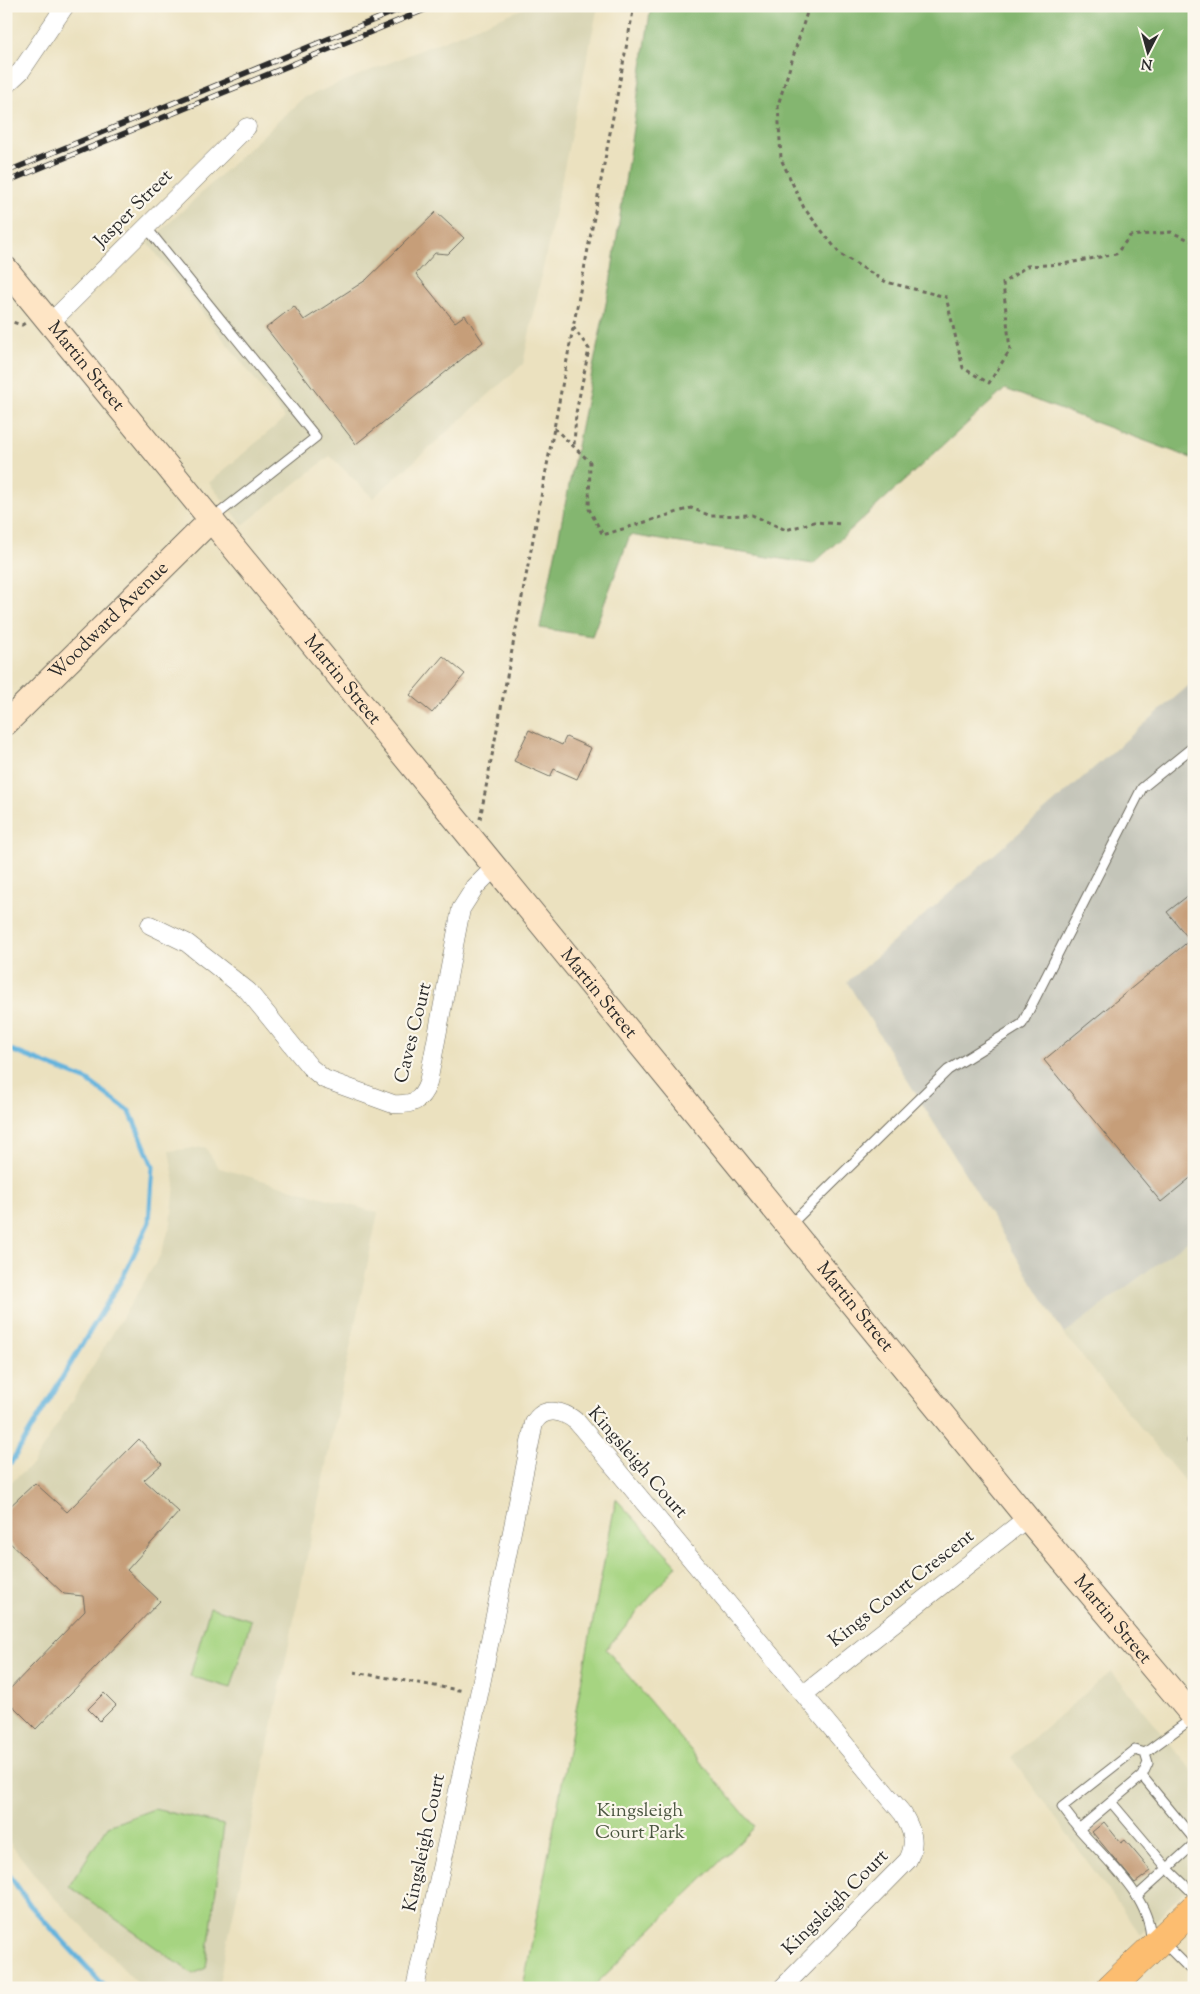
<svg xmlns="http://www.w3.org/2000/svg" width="1200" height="1994" viewBox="0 0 1200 1994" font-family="'Sorts Mill Goudy',serif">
	<rect width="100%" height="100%" fill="#fbf7ec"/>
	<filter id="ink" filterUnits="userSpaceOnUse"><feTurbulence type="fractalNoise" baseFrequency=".02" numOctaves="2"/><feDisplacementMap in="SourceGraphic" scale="10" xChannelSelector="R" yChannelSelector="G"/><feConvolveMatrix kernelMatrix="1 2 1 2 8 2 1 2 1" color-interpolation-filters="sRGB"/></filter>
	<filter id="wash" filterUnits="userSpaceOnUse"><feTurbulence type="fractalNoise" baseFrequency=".0096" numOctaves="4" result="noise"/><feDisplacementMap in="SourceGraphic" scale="20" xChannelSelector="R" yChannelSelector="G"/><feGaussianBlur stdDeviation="1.12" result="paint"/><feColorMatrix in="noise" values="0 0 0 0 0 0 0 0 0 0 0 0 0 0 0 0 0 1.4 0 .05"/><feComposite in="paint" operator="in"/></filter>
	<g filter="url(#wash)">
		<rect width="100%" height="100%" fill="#ebe1bf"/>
		<path fill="#d9d5b5" d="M529,6H598L523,364L373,498L330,456L243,525L209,483L285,418L148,243L303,98Z
			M205,1147L219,1168L378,1213L218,1988H142L45,1888L6,1838V1486L33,1464L161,1254L171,1223L175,1184L169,1151Z
			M1194,1236V1493L1064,1334Z
			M1111,1671L1194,1773V1881L1141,1935L1011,1757Z"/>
		<path fill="#c4c5b9" d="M1194,681V1236L1064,1334L847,982Z"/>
		<path fill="#a6d481" stroke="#688056" d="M616,1499L677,1565L606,1649L755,1827L592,1988H523Z
			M210,1607L251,1620L231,1688L190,1676Z
			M154,1809L224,1825L206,1968L193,1974L69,1886L108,1826Z"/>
		<path fill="#84b66f" stroke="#58704d" d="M651,6H1194V459L1005,389L813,564L630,535L592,636L540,628L610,284Z"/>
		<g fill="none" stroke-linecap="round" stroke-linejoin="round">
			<path stroke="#63b3dd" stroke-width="5" d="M6,1048L87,1080L130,1112L153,1166L149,1222L124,1275L12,1461L6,1466
				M6,1870L30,1905L106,1988"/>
		</g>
		<g id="blocks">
			<path fill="#c69e79" d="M436,212L464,238L448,254L435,253L416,274L455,322L465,315L483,342L356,444L266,328L294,306L304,320L366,280Z
				M443,656L465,674L432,713L410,695Z
				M529,730L562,745L566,737L591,748L577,779L554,769L550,777L514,761Z
				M1194,891V1175L1161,1202L1044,1060L1190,940L1167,912Z
				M139,1439L162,1464L144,1480L179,1512L127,1570L160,1601L36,1729L6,1699V1693L85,1611L83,1596L64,1594L6,1539V1510L35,1483L67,1512Z
				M104,1693L116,1705L100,1721L88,1709Z
				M1104,1822L1121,1843L1125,1840L1151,1871L1135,1883L1092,1832Z"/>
		</g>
	</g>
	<g filter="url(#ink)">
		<use href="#blocks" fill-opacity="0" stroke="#6e6b5f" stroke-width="1"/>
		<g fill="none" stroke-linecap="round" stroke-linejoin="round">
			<g stroke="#6e6b5f" stroke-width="11">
				<path id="lane" d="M146,227L316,437L213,518
					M790,1225L948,1070L1022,1024L1142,788L1194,746
					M1194,1440L1192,1441L1194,1444
					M1142,1776L1148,1763L1145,1753
					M1111,1802L1079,1829C1107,1861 1151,1897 1151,1941
					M1079,1829L1062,1807L1135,1750L1145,1753L1194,1717
					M1193,1893L1167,1868L1111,1802L1142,1776L1194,1839
					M1137,1896L1194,1844
					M1162,1941L1194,1973"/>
			</g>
			<g stroke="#6e6b5f" stroke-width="19">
				<path id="street" d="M6,85L21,71L65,6
					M51,322L247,127
					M150,925L187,943L248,991L310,1067L324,1079L393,1104C412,1105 421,1102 428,1083L461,909L475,887L496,866
					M804,1694L1027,1518
					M415,1988L479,1694L534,1423C544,1405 564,1411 577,1422L903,1814C912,1830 917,1842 908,1860L782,1988"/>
			</g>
			<g stroke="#6e6b5f" stroke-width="26">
				<g id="secondary">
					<path id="s1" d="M6,269L1027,1518L1194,1717"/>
					<path id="s2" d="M6,723L212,519"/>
				</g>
			</g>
			<g stroke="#6e6b5f" stroke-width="29">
				<path id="primary" d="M1110,1988L1194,1908"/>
			</g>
			<path stroke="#6e6b5f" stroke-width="3" stroke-dasharray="4 4" stroke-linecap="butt" d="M809,6L778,105L781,159L804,208L840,254L886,282L946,297L963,368L989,383L1010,350L1003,283L1027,266L1063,264L1116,254L1130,236L1171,232L1194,242
				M6,320L22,325L27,322
				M573,327L589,349L576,413L574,446
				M554,428L590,462L589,509L603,535L691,508L711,516L752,515L786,530L814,522L842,524
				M480,819L634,6
				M354,1672L464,1691"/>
			<use href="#lane" stroke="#fff" stroke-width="9"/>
			<use href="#street" stroke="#fff" stroke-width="18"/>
			<use href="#secondary" stroke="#fee5c5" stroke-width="24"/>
			<use href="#primary" stroke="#fcbd6f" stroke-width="28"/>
			<g stroke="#2b2b2b" stroke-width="5.5">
				<path id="rail" d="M6,172L408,6
					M6,182L434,6"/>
			</g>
			<use href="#rail" stroke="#fbf7ec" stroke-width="4" stroke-dasharray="11" stroke-linecap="butt"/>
		</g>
	</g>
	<g text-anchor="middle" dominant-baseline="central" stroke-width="4.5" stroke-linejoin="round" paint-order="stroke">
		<g font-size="19" fill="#2b2b2b" stroke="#fbf7ec">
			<text transform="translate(134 209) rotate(-45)">Jasper Street</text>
			<text stroke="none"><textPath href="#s1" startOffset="126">Martin Street</textPath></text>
			<text stroke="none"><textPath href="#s2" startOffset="145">Woodward Avenue</textPath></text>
			<text stroke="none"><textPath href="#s1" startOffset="531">Martin Street</textPath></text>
			<text stroke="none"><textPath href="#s1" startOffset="936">Martin Street</textPath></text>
			<text transform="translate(414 1033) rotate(-76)">Caves Court</text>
			<text stroke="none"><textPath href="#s1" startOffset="1341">Martin Street</textPath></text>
			<text transform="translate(637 1463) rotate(49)">Kingsleigh Court</text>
			<text transform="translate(902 1589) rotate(-38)">Kings Court Crescent</text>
			<text stroke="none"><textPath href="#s1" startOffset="1746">Martin Street</textPath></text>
			<text transform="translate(425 1843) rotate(-78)">Kingsleigh Court</text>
			<text transform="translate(836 1903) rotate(-45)">Kingsleigh Court</text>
		</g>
		<g font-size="19" fill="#4a5540" stroke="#fbf7ec">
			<text x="640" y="1811">Kingsleigh<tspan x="640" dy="22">Court Park</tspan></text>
		</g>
	</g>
	<rect width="1200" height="1994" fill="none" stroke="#fbf7ec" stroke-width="25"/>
	<g transform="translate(1148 52) rotate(186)" stroke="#fbf7ec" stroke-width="4" paint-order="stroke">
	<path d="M0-4L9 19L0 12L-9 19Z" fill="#2b2b2b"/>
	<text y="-8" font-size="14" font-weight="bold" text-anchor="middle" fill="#2b2b2b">N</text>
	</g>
</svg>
